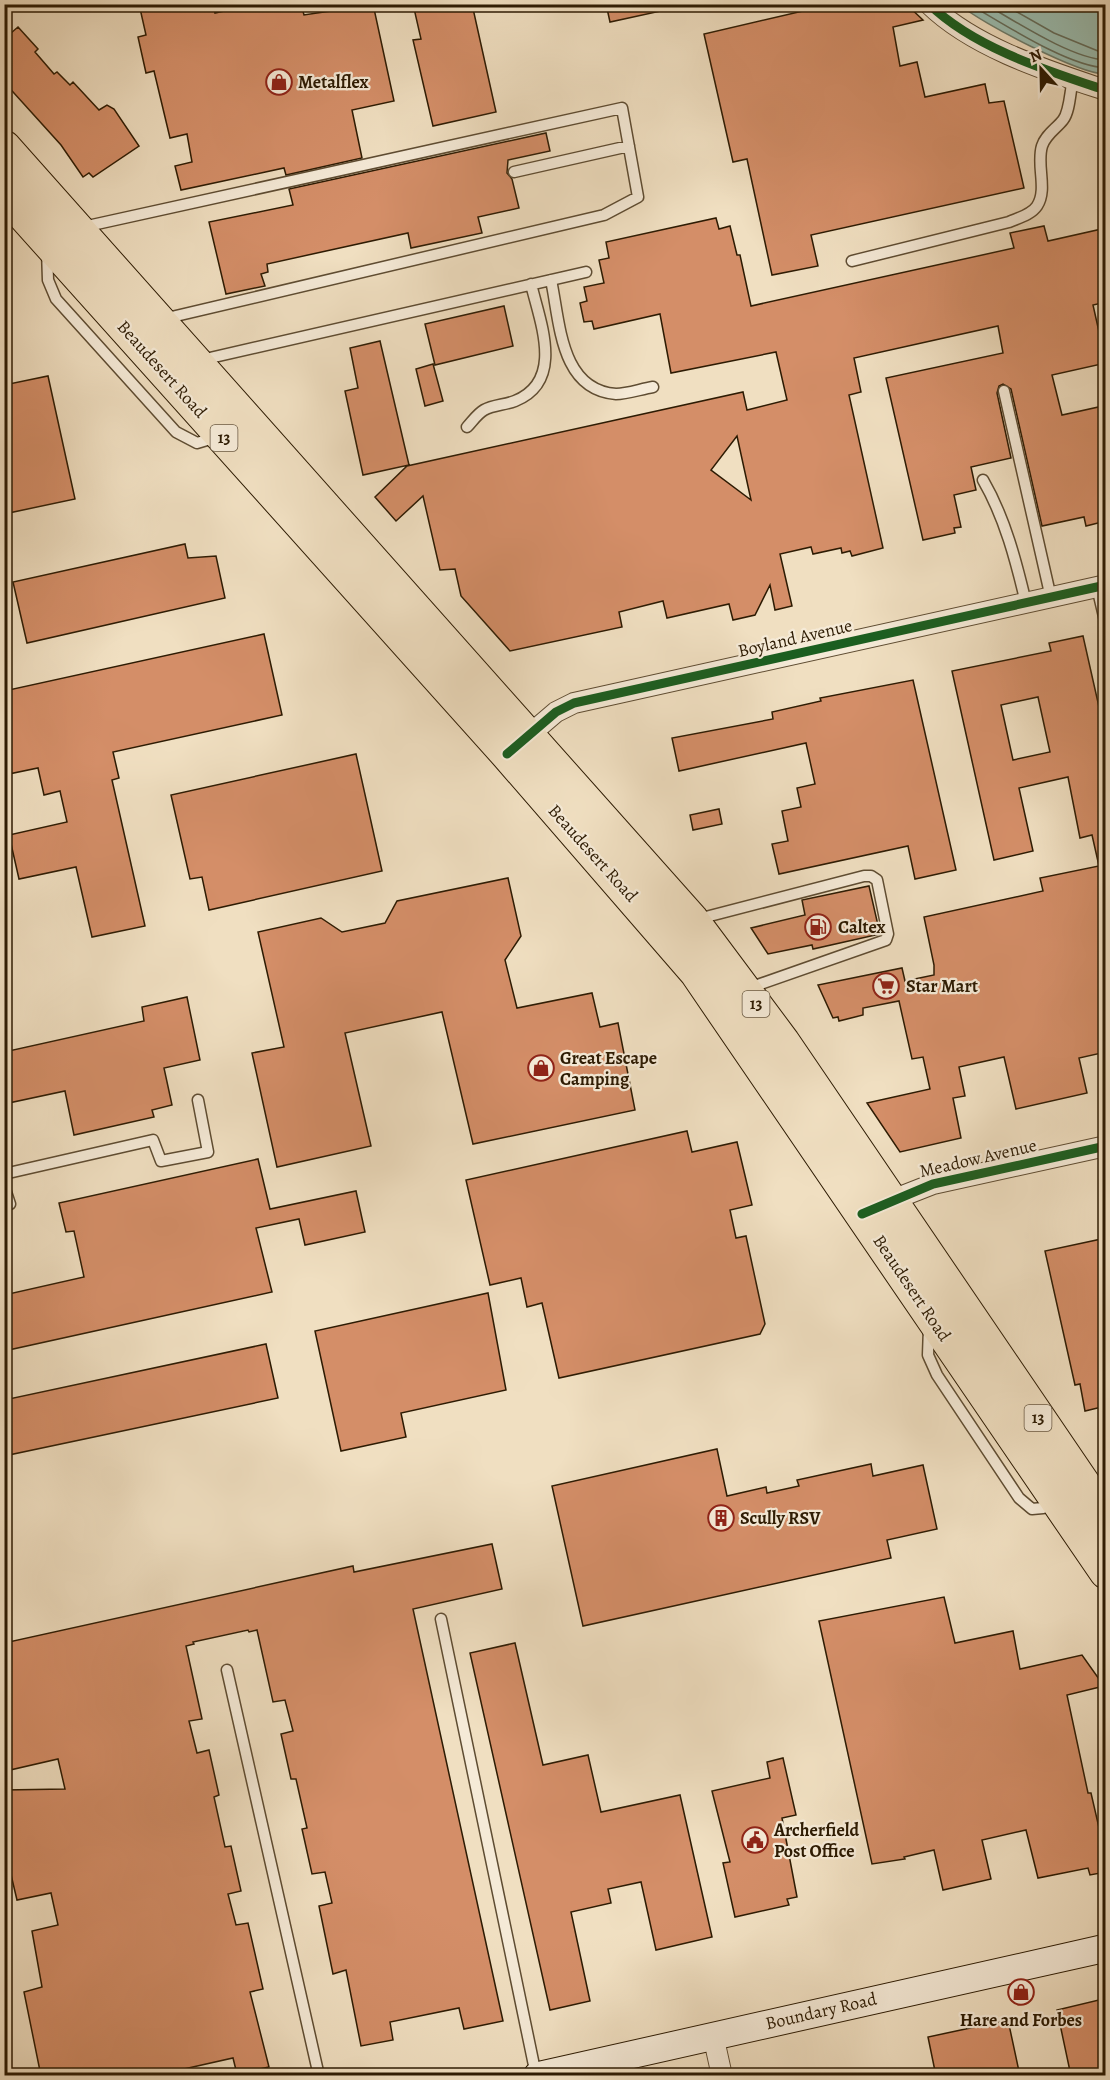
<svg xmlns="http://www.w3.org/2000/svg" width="1110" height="2080" viewBox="0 0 1110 2080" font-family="Alegreya,serif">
	<rect width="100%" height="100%" fill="#f0dfc1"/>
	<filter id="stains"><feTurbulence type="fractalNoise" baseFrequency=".00333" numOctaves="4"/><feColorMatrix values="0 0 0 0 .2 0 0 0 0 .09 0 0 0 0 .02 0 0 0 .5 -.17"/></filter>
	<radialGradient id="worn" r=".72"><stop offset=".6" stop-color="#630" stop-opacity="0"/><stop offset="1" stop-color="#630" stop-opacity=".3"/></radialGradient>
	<path fill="#9abdb0" stroke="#6e7c6b" stroke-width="1.5" d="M960,5H1105V74C1079,74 981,23 960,5Z"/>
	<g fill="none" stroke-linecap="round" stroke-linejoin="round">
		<path stroke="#646c5a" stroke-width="1.5" d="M969,4C1004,24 1067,66 1106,68
			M985,4C1015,21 1072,59 1106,60
			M1003,4L1054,33L1098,51H1106"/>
	</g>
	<path fill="#d48e68" stroke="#2d1b03" stroke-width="1.5" fill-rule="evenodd" d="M139,4H213L215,13L255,4H301L304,15L330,11L329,4H373L394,101L352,110L362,158L286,175L284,168L181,190L175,166L192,162L187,134L170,138L154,71L146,73L138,37L146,35Z
		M413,4H472L496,112L433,126L413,40L421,39Z
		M606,4H661V11L610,22Z
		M833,4H906L923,20L893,27L900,66L917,62L925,97L985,84L989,103L1004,101L1024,188L811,235L818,266L772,275L747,159L733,162L704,34Z
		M18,27L38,49L35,52L54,74L57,72L70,85L73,82L99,110L107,105L114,109L139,146L93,177L89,173L83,177L61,145L4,82V39Z
		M546,133L550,151L508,160L507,173L512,179L519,208L478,217L482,233L411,248L408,233L267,264L268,272L261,274L265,286L226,294L209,222L293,205L289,189Z
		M716,218L719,229L730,226L737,255H740L751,306L1014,248L1010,233L1044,226L1048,241L1106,228V302L1093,305L1106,363L1052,375L1062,415L1103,406L1106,521L1086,526L1084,517L1042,526L1011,389L1003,384L999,386L997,393L1011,458L971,467L976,490L954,495L961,527L954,528L955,533L923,540L886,378L1003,353L998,326L854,358L861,392L849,395L883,548L852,556L850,551L842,553L841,548L813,554L811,547L780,554L792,606L775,610L770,585L755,615L733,620L729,604L667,618L663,601L619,612L622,627L510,651L461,596L455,569L440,570L423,496L396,521L375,497L407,466L743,392L747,410L787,400L776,352L671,373L660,314L594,329L592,321L584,322L580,303L587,301L584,287L604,283L599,260L609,258L606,242ZM737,436L751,500L711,470Z
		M504,306L513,346L435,365L425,324Z
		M380,341L409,465L363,475L345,391L358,388L350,348Z
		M433,364L443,401L425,406L416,369Z
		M48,376L75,499L4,514V385Z
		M185,544L188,558L216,556L225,598L27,643L13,582Z
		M264,634L282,715L113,752L119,778L112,780L145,926L92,937L76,867L19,879L9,835L67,822L60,791L44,795L38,768L4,775V691Z
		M1083,636L1106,738V869H1100L1106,892V1052L1079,1058L1087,1093L1016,1109L1004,1057L959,1067L965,1096L953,1098L961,1138L900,1152L867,1103L930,1089L923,1057L912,1059L899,1001L863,1008V1015L839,1021L838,1017L833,1018L818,985L902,968L905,981L934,975V965L924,917L1043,891L1040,878L1099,866L1092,835L1080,838L1068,777L1019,788L1033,851L994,860L952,671L1051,651L1049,643ZM1038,697L1050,752L1013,760L1001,705Z
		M913,680L956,870L915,879L908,846L779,874L772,844L788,841L782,811L801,807L797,788L815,784L806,743L679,771L672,738L773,719L772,712L821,701L820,698Z
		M356,754L382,871L209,910L202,877L190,879L171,795Z
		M719,809L722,824L693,830L690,815Z
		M508,878L521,936L505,960L517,1008L592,993L600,1027L618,1023L635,1110L473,1144L442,1012L345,1033L371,1146L277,1167L252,1053L284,1047L258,932L321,918L342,932L385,923L397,901Z
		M869,886L880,934L813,949L812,945L768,954L751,928L805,915L802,900Z
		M187,997L200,1060L164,1068L172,1105L152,1110L154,1117L74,1135L65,1091L4,1104V1052L144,1021L142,1007Z
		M687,1131L692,1152L737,1142L752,1205L730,1210L736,1238L746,1236L765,1324L760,1334L559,1378L542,1303L527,1307L521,1278L490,1285L466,1180Z
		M258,1159L270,1209L356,1191L365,1232L305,1245L299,1219L256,1228L272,1292L4,1351V1295L84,1277L74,1231L66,1232L59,1203Z
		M1106,1238V1406L1085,1411L1080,1384L1075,1385L1045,1251Z
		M488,1293L506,1390L401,1413L406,1437L341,1451L315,1331Z
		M266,1344L278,1398L4,1456V1400Z
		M717,1449L727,1496L766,1487L767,1493L799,1486L797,1480L871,1464L873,1476L923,1465L937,1529L887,1540L891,1558L583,1626L552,1486Z
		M492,1544L502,1589L413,1609L503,2021L464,2029L459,2008L390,2022L393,2040L361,2046L346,1970L333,1974L319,1906L332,1903L325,1872L312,1874L302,1829L307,1828L296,1779H291L281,1734L293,1731L285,1700L273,1702L257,1630L249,1632L248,1630L193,1642L194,1644L186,1646L202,1719L189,1721L197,1753L209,1750L219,1795L214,1797L225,1847L231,1846L241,1891L228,1894L236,1925L248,1923L263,1989L250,1992L269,2067L237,2074L233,2058L166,2073L167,2076H41L24,1992L42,1987L32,1931L58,1925L51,1893L17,1900L8,1862L4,1863V1790L65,1789L58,1759L10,1770L4,1745V1643L353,1566L354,1572Z
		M944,1597L955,1643L1013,1631L1020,1669L1082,1655L1104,1686L1067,1695L1088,1793H1091L1106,1858V1872L1090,1875L1088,1868L1038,1878L1026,1830L982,1840L991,1879L943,1890L934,1850L904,1857L905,1859L872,1864L819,1621Z
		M515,1643L543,1765L588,1755L601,1812L680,1795L712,1937L656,1950L641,1882L608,1889L611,1903L571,1912L590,2001L550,2010L470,1653Z
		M783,1758L796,1815L782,1818L797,1897L787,1899L789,1905L735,1917L723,1863L730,1862L712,1791L770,1778L767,1762Z
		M1103,1999L1106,2001V2076H1071L1057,2010Z
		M1008,2020L1020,2076H936L928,2037Z"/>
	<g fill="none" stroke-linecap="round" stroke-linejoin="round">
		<g stroke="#5e4c32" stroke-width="13">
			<path id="service" d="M514,172L629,146
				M83,227L622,108L638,197L604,215L163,319
				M47,250L48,280L56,299L176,432L197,443L217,437
				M852,261L1009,222C1018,218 1031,215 1037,206C1048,189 1036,165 1042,146C1046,134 1056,129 1063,120C1070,111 1070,91 1073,79
				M551,280C560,322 560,390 616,394C627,394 641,389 653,387
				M201,360L586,272
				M1004,391L1051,598
				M1105,391L1106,394
				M467,427C472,422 477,414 484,410C493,405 505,405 515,401C565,381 540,322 531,284
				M983,480C1005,518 1016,561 1026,603
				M1097,587L1106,625
				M698,919L864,876H871L877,880L888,934L886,940L749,988
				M4,974H5
				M4,1174L153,1140L161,1161L208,1152L198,1100
				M4,1186L10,1204L4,1205
				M929,1327L928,1355L937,1375L1019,1498L1032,1509L1043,1508L1054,1501
				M441,1619L536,2075
				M227,1670L319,2076"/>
		</g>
		<g stroke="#5e4c32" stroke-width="22">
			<path id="minor" d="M929,4C973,47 1045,70 1102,89
				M522,741L556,712L574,703L1106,585
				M882,1204L933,1184L1106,1146
				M713,2035L722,2076"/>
		</g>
		<g stroke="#2d1b03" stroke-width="29">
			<path id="secondary" d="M537,2076L1106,1948"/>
		</g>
		<g stroke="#2d1b03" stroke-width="35">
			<path id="trunk" d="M4,147L692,920L783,1042L1106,1517
				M4,193L507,754L696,972L1106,1572"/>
		</g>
		<use href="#service" stroke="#f5ead7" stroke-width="10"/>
		<use href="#minor" stroke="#f5ead7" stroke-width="20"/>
		<use href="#secondary" stroke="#f5ead7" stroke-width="27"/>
		<use href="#trunk" stroke="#f0dfc1" stroke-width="33"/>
		<g stroke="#f5ead7" stroke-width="13">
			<path id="cycleway" d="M929,4C973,47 1045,70 1102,89
				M507,754L556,712L574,703L1106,585
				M862,1214L933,1184L1106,1146"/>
		</g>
		<use href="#cycleway" stroke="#1b5e20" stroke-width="9"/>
	</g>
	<defs>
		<g id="shop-ring" transform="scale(1.35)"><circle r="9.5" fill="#f5ead7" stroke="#8f2418" stroke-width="1.5"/><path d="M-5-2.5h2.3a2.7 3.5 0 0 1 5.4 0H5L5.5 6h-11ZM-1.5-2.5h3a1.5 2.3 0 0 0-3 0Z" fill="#8f2418"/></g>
		<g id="fuel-ring" transform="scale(1.35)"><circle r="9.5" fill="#f5ead7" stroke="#8f2418" stroke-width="1.5"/><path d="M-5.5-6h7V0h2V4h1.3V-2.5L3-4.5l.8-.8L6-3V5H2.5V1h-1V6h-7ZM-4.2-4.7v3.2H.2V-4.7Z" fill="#8f2418"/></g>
		<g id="supermarket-ring" transform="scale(1.35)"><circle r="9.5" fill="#f5ead7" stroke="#8f2418" stroke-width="1.5"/><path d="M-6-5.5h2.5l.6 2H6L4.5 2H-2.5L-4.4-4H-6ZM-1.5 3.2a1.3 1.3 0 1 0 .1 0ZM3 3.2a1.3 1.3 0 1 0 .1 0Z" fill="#8f2418"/></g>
		<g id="building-ring" transform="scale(1.35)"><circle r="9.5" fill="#f5ead7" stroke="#8f2418" stroke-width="1.5"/><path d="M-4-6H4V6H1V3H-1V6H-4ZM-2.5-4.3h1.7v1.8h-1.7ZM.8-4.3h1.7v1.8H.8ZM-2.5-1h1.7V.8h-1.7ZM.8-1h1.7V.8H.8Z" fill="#8f2418"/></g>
		<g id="civic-ring" transform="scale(1.35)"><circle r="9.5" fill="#f5ead7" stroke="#8f2418" stroke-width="1.5"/><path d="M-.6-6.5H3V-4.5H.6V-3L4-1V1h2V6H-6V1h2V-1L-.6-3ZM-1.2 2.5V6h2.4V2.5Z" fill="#8f2418"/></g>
	</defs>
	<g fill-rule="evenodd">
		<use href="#shop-ring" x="279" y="82"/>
		<use href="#fuel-ring" x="818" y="927"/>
		<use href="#supermarket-ring" x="886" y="986"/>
		<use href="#shop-ring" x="541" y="1068"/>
		<use href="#building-ring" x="721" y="1518"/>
		<use href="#civic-ring" x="755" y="1840"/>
		<use href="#shop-ring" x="1021" y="1992"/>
	</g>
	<g text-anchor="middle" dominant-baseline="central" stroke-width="4.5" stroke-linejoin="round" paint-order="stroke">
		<g fill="#f5ead7" stroke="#695943" stroke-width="1.5">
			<rect x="210.5" y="425" width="27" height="26" rx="4.5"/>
			<rect x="742.5" y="991" width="27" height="26" rx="4.5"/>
			<rect x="1024.5" y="1405" width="27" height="26" rx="4.5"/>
		</g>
		<g font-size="16" font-weight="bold" fill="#2d1b03">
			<text x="224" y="438">13</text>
			<text x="756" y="1004">13</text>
			<text x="1038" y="1418">13</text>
		</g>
		<g font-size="18" font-weight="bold" fill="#2d1b03" stroke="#f5ead7" text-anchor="start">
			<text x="298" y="82">Metalflex</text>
			<text x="838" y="927">Caltex</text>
			<text x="906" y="986">Star Mart</text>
			<text x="560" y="1058">Great Escape<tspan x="560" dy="21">Camping</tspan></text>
			<text x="740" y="1518">Scully RSV</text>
			<text x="774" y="1830">Archerfield<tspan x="774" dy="21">Post Office</tspan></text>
			<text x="1021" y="2020" text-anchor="middle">Hare and Forbes</text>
		</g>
		<g font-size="18" fill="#2d1b03" stroke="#f5ead7">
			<text transform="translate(162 369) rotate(48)">Beaudesert Road</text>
			<text transform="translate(795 638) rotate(-13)">Boyland Avenue</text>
			<text transform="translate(593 853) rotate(48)">Beaudesert Road</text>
			<text transform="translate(978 1158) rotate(-13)">Meadow Avenue</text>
			<text transform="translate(912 1288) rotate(56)">Beaudesert Road</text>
			<text transform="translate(821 2011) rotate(-13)">Boundary Road</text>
		</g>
	</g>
	<rect width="1110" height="2080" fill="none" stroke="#f0dfc1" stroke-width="24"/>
	<rect x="6" y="6" width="1098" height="2068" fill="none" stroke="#2d1b03" stroke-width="3"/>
	<rect x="12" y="12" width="1086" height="2056" fill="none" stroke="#2d1b03" stroke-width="1.5"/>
	<g transform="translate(1041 69) rotate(338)" stroke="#f5ead7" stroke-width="4.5" paint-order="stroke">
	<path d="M0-4.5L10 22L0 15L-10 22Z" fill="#2d1b03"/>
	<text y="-9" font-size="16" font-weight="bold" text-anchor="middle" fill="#2d1b03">N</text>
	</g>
	<rect width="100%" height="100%" filter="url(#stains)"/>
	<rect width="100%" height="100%" fill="url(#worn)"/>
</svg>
